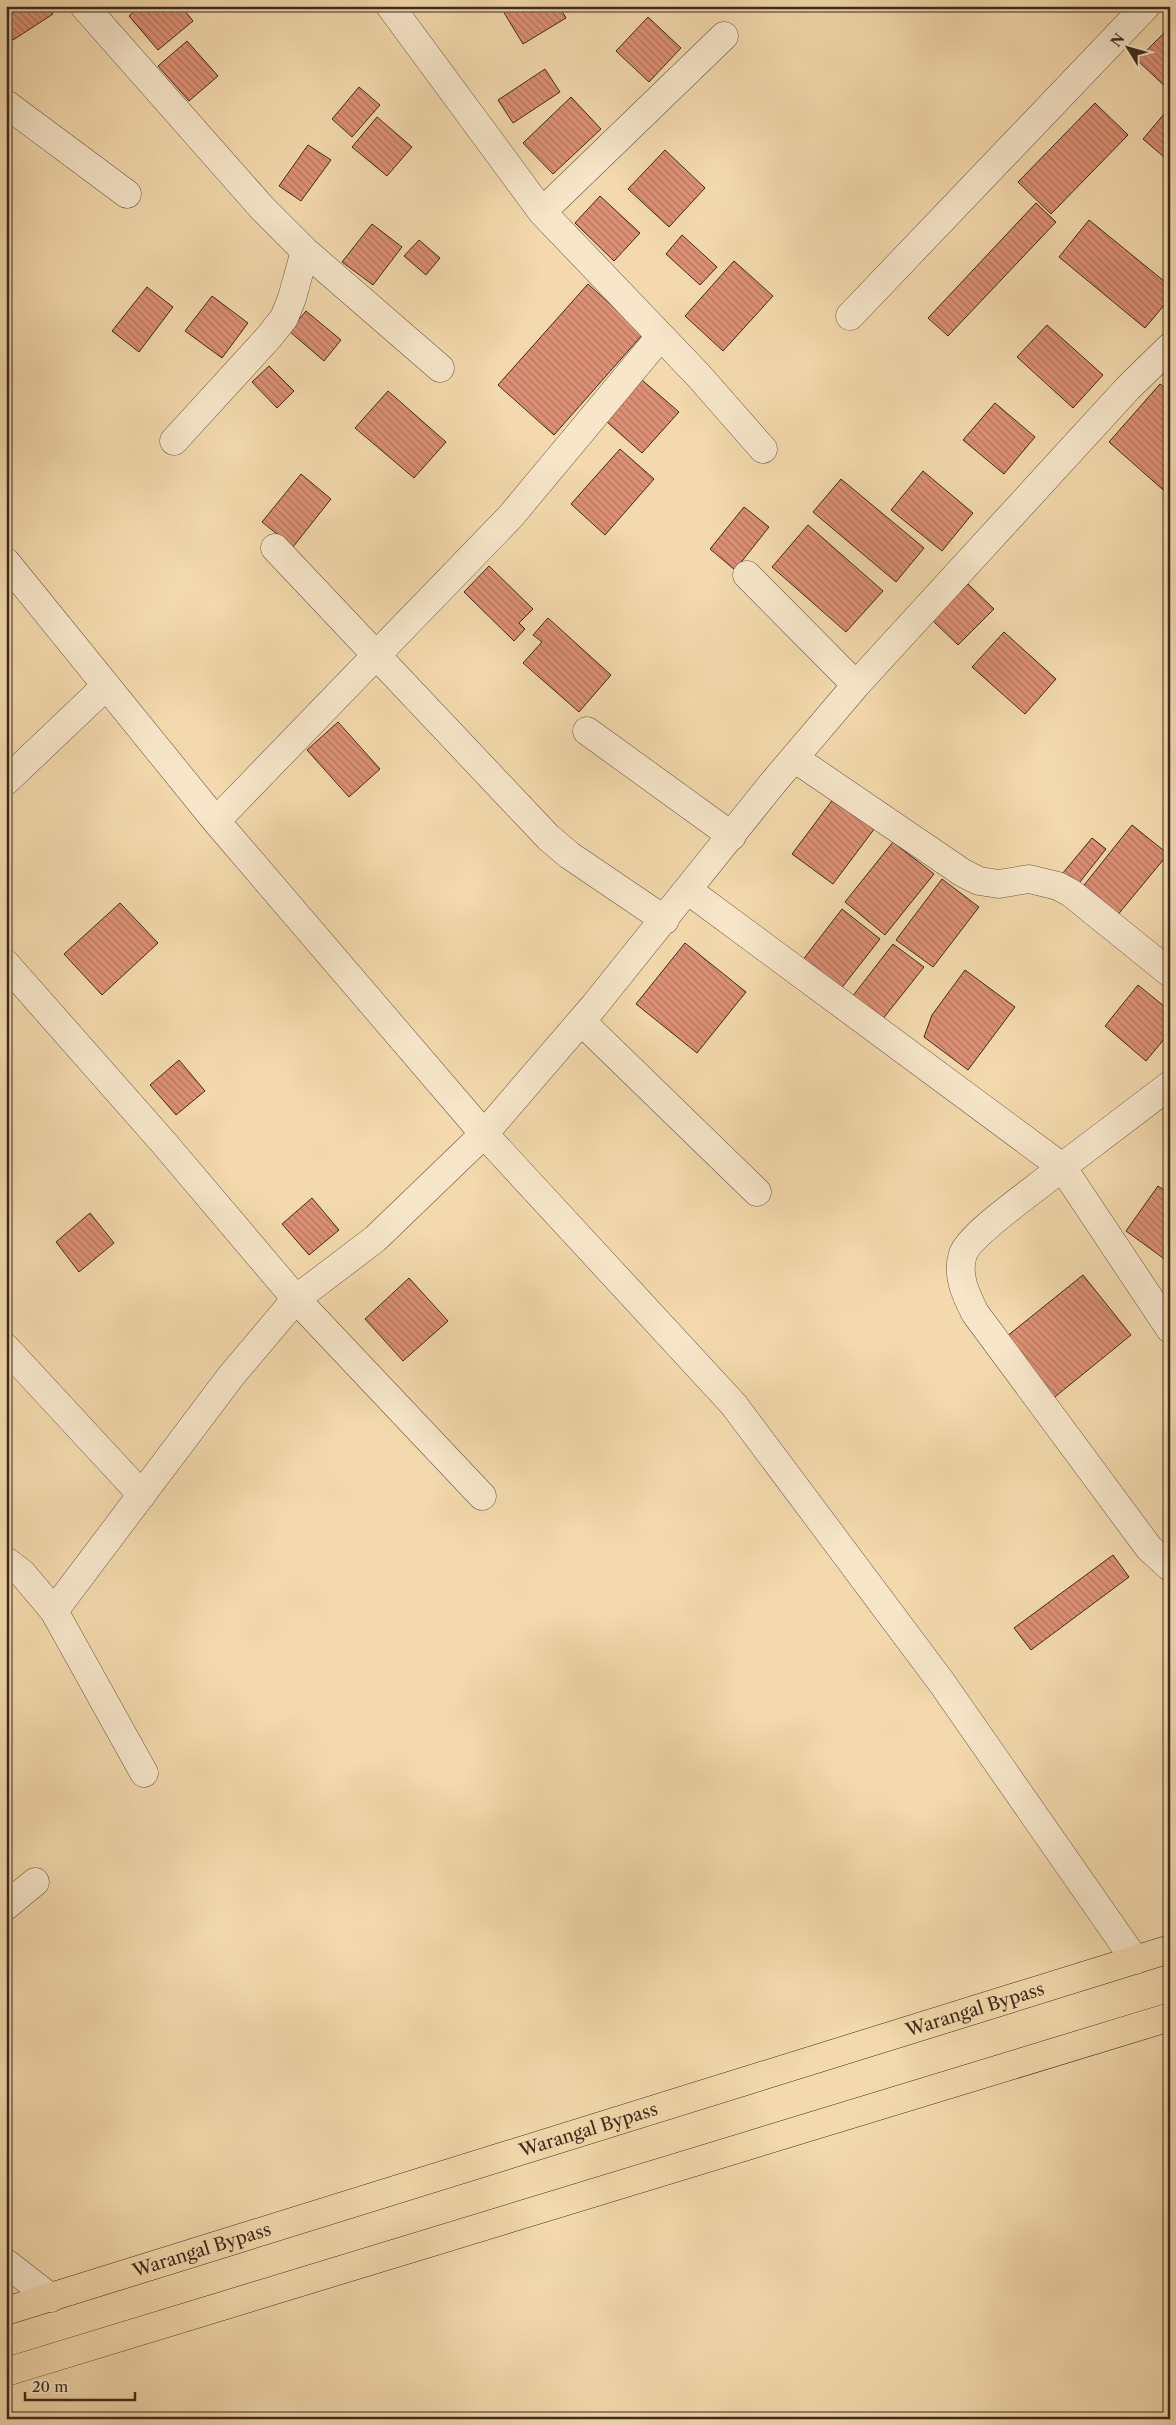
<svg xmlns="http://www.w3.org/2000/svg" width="1176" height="2425" viewBox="0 0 1176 2425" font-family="'Libre Caslon Text',serif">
	<defs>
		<pattern id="building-back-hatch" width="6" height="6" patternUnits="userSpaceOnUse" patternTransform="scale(1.25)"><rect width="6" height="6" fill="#dd9075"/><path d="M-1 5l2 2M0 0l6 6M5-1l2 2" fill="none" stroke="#b4765f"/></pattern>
	</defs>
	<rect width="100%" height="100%" fill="#f3d9ad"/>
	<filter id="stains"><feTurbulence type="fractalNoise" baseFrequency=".004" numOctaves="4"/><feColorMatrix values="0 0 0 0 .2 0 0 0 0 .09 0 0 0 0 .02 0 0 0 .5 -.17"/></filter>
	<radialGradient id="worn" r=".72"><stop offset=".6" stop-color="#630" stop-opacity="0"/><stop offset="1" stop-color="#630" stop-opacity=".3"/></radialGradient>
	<path fill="url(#building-back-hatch)" stroke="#3d2a1e" d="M18,6H48L53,14L13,40L6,29V14Z
		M140,6H181L193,21L158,50L129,16Z
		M500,6H559L566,18L523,44Z
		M648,17L681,48L649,82L616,51Z
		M1170,27V91L1137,60Z
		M187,41L218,76L189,101L158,66Z
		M545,69L560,92L513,123L498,100Z
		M359,87L380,105L352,137L332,119Z
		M571,97L601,129L553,174L523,143Z
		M1095,103L1128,135L1051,214L1018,182Z
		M1170,107V162L1143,139Z
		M377,117L412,147L387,176L352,147Z
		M308,145L331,160L301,201L279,186Z
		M665,150L705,188L669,227L628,189Z
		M600,196L640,233L614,261L575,223Z
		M1036,203L1056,222L948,336L928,318Z
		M1089,220L1170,286V298L1145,328L1059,257Z
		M372,224L402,247L373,285L342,262Z
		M682,235L717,267L700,285L666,254Z
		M419,240L440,258L426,275L404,256Z
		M734,261L773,296L723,351L685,316Z
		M588,284L643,334L554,435L498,385Z
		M147,287L173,307L139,352L112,331Z
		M212,296L248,323L222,358L185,331Z
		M306,311L341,340L324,361L289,331Z
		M1047,325L1103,375L1073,408L1017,357Z
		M269,366L294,391L277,408L252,382Z
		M635,374L679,412L642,453L599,415Z
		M1160,384L1170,392V496L1109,442Z
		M388,391L446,442L414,478L355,428Z
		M995,403L1035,437L1004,474L963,440Z
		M620,449L654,479L605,535L571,504Z
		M923,471L973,513L942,551L891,510Z
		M301,474L331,499L293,547L262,522Z
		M841,479L924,548L896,582L813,512Z
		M744,507L769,527L735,570L710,549Z
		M808,525L883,591L846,632L772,567Z
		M489,566L533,609L519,623L525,629L514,641L464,592Z
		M968,584L994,609L958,645L932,620Z
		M548,618L611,675L579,712L523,663L542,642L533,635Z
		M1004,632L1056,679L1025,714L972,667Z
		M338,722L380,769L349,797L307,750Z
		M834,798L875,828L833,884L792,854Z
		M1132,825L1168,854L1116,917L1081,889Z
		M1092,838L1106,849L1072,892L1057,880Z
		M893,842L934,874L885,935L845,902Z
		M942,879L979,907L933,967L896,940Z
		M120,903L158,943L102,995L64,954Z
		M842,909L880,939L840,990L802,961Z
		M685,943L746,992L697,1053L636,1004Z
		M893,944L924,967L882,1020L852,997Z
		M965,970L1015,1007L968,1070L924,1037L932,1015Z
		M1138,985L1170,1011V1032L1146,1061L1105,1026Z
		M179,1060L205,1091L176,1115L150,1085Z
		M1158,1186L1170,1194V1263L1126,1231Z
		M312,1198L339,1230L309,1255L282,1224Z
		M90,1213L114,1243L79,1272L56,1242Z
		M1083,1275L1131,1335L1050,1401L1001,1341Z
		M409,1278L448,1321L403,1361L365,1319Z
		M1113,1555L1129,1577L1031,1650L1014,1628Z"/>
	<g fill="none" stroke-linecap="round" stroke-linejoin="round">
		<g stroke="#6a5642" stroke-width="29">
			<path id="minor" d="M84,6L263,209L305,251L440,368
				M390,6L542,212L698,375L763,449
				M6,104L127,194
				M542,212L724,36
				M850,316L1146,6
				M660,337L510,517L216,821L484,1134L734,1405L942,1683L1135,1960
				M174,441L269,337L284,318L292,298L305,251
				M275,548L548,837L569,855L665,920
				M6,562L216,821
				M747,575L856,685
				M587,731L732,836
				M794,758L963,873L979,881L999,884L1029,879L1058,886L1071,893L1170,973
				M6,781L106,686
				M689,891L1062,1167L1170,1085
				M6,964L163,1142L296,1299L482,1496
				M581,1021L757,1192
				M1170,1329L1062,1167C1042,1185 970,1233 963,1254C956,1275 966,1295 975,1313L1149,1548L1170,1567
				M6,1348L142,1495
				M6,1561L22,1573L54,1611L144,1773
				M54,1611L231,1376L296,1299L375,1239L484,1134L594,1006L772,784L856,685L1128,388L1170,347
				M6,1906L35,1882
				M6,2263L51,2298"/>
		</g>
		<g stroke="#3d2a1e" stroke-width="29">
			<g id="major">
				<path id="s1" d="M6,2311L1170,1949"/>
				<path d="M6,2372L1170,2017"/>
			</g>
		</g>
		<use href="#minor" stroke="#f7e6ca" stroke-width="28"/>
		<use href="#major" stroke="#f3d9ad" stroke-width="28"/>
	</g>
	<g text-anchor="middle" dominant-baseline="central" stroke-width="4" stroke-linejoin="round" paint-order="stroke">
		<g font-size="18" fill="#3d2a1e" stroke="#f7e6ca">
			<text stroke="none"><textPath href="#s1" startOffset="1015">Warangal Bypass</textPath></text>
			<text stroke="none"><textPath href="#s1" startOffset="610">Warangal Bypass</textPath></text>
			<text stroke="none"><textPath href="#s1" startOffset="205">Warangal Bypass</textPath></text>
		</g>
	</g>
	<rect width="1176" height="2425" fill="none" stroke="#f3d9ad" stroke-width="25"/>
	<rect x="8" y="8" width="1161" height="2410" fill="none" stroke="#3d2a1e" stroke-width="2.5"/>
	<rect x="12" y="12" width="1151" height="2400" fill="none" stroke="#3d2a1e"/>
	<g transform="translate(1128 48) rotate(307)" stroke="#f7e6ca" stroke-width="4" paint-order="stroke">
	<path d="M0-4L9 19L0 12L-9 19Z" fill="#3d2a1e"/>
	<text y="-8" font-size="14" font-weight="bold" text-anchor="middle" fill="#3d2a1e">N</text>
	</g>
	<path d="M25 2392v8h110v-8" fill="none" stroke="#3d2a1e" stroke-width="2.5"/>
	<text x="32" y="2392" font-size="15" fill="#3d2a1e" stroke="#f7e6ca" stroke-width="4" paint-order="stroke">20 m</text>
	<rect width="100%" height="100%" filter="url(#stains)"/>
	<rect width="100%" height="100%" fill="url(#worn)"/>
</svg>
